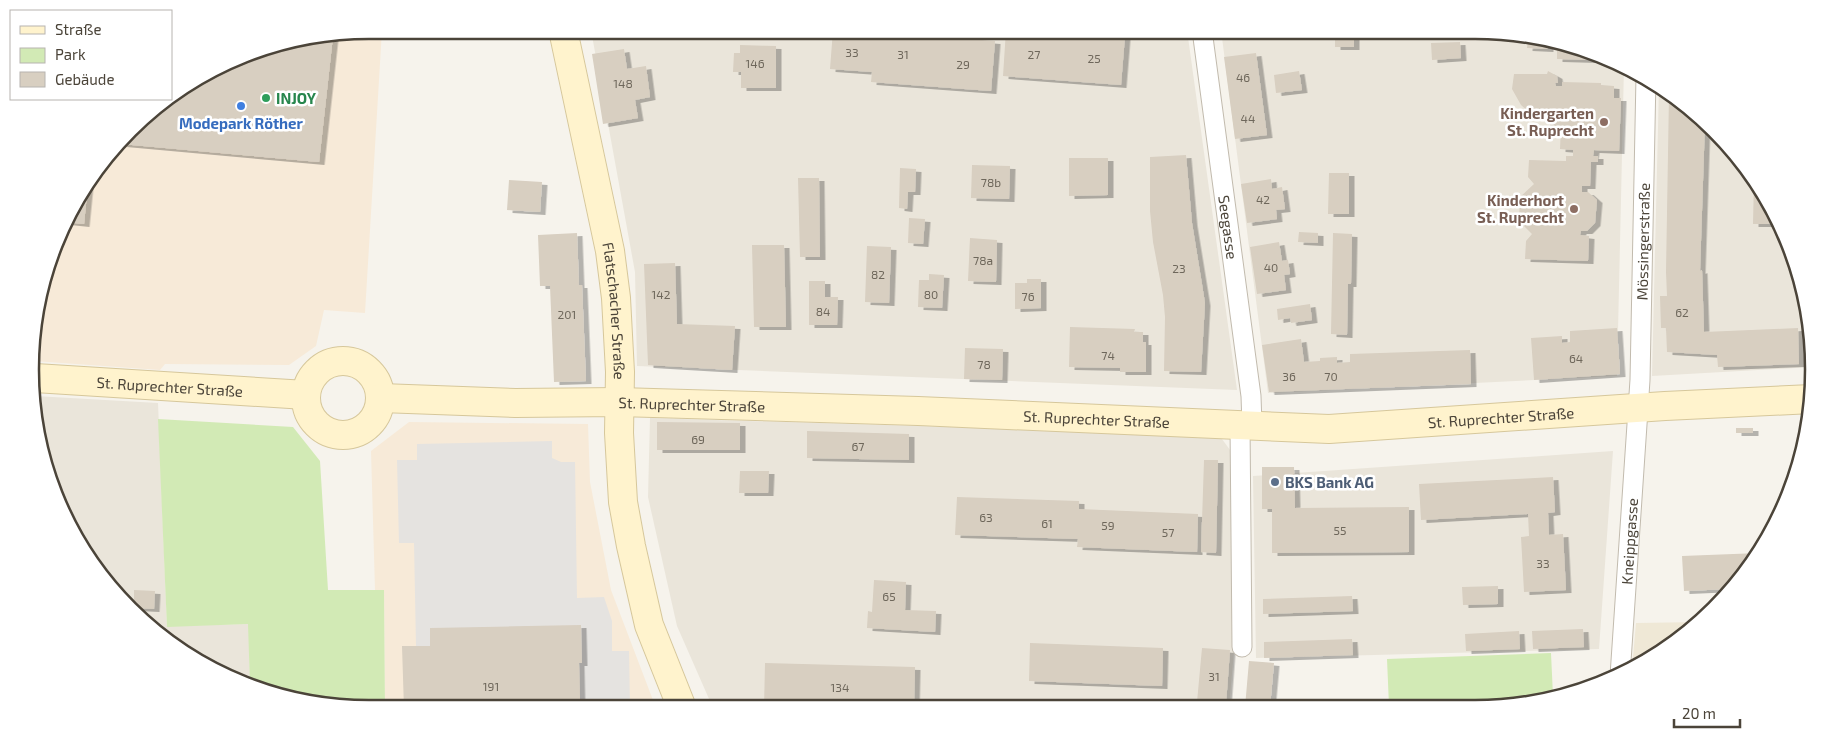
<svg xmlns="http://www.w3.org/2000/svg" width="1844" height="739" viewBox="0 0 1844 739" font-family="'Exo 2',sans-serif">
	<defs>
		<filter id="shadow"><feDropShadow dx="5.5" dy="3" stdDeviation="0" flood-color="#0004"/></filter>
	</defs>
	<rect width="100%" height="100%" fill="#f6f3ec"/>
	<path fill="#eae5da" d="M591,30H1187L1237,390L637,366L635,272Z
		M1221,30H1474L1583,48L1624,66L1617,376L1268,393Z
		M1659,86L1698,114L1744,163L1779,219L1802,281L1813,347V367L1652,376Z
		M35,396L158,403L167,626L249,624L250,686L163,639L87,558L56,500L37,436Z
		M650,418L1219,435L1233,454L1234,651L1229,707L713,708L677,626L648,497Z
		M1613,451L1599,649L1256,658L1253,476Z"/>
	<path fill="#f7ead8" d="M369,30H382L365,313L324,310L316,346L289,365L165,364L160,370L34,361L33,325L48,261L75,200L146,114L167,99H171L260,48Z
		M409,422L588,424L590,482L611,590L656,708L385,709L384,590H375L371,451Z"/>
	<path fill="#efe8d6" d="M1700,622L1698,625L1632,669L1636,623Z"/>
	<path fill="#d2eab5" d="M158,419L293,427L320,461L328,590H384L385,709H369L261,691L250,686L248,624L167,627Z
		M1551,653L1553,696L1519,706H1389L1387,659Z"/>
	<path fill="#e5e3e0" d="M552,441V458L561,462H575L577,598L604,597L612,621V651H629L630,708H580L579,663H582L430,628V646H416L414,543H399L397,460H417V444Z"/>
	<path fill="#d8cfc1" filter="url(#shadow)" d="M833,30H872L871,36H874L875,32L995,41L991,91L871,82L872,72L830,69Z
		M1006,30H1050L1125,36L1121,85L1003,76Z
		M1335,30H1354V47H1335Z
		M333,36L319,162L121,144L146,114L167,99H171V96L200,75L260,48Z
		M1528,39L1548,42V49L1527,48Z
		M1460,42L1461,58L1432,60L1431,43Z
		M740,45L776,46V88H741V72H733L734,53H740Z
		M1557,48L1585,49L1593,52V60L1557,59Z
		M624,49L627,69L646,66L650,97L635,100L638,118L603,124L592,54Z
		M1256,53L1267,135L1235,139L1224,57Z
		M1299,71L1302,90L1276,93L1274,75Z
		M1548,71L1557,76L1558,83H1555L1556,86H1562V82L1601,83V85L1614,86V98H1621L1619,151L1594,150L1593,156H1598V162H1591L1590,186H1582V192H1588L1597,200L1595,223L1587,231H1581L1580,235L1589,236L1588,261L1525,259L1526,241L1532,234L1519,221L1520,197L1534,184L1528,177L1529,160L1566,161V156H1573V150L1560,149L1561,126H1550V116L1530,113L1521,105L1512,89L1514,74H1547Z
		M1669,94L1698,114L1705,121L1700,271L1702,270L1704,332L1798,328L1799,364L1718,367L1717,355L1667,352L1666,328H1661L1660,296H1667L1666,272Z
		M1186,155L1192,223L1205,303L1201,372L1164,371L1165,317L1163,295L1153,242L1150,211V157Z
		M1069,158H1108V195L1069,196Z
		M972,165L1010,166L1009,199L971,198Z
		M900,168L916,169L915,192H908L907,209L899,208Z
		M1329,173H1349V214H1328Z
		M798,178H819L820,257H800Z
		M1271,179L1272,189L1282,187L1285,209L1276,210L1277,219L1247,223L1241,184Z
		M1754,179L1779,219L1781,224H1753Z
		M509,180L542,182L540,212L507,210Z
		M88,184L84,224L65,222L75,200Z
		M909,218L925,219L923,244L908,243Z
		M1299,232L1318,233V243L1298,242Z
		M577,233L579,285H582L586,381L554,382L550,286H540L538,235Z
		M1333,233L1352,234L1351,284H1348L1347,335L1331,334Z
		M970,238L997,240L996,282L968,281Z
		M1279,242L1282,261L1288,260L1290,274L1284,275L1286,290L1257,294L1250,247Z
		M752,245H784L786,327H754Z
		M867,246L891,247L889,303L865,302Z
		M675,263L677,324L735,326L732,370L648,365L644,264Z
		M929,274L944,275L942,308L918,307L919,280H929Z
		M1027,279H1041V308L1015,309V283H1027Z
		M809,281H825V297H838L837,325H809Z
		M1310,304L1312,320L1291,323L1290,318L1278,320L1277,309Z
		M1070,327L1135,329L1134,332H1143V342H1146V372H1120V368L1069,367Z
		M1617,328L1620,374L1534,380L1531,338L1562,336V343L1570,342V331Z
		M1301,339L1304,362L1320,361V358L1337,357V363L1350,362V354L1470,350L1471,384L1269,392L1262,345Z
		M965,348L1003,349L1002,380L964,379Z
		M657,422L740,423V450H657Z
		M1736,428H1753V433H1736Z
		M807,431L909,434V460L807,458Z
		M1204,460H1218L1216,553L1201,552Z
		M1262,467H1294L1295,508L1409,507V552L1272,553V509H1262Z
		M740,471H769L768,493H739Z
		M1553,477L1555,512L1548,513L1549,535L1563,534L1566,590L1524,592L1521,537L1529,536L1528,514L1421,520L1419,484Z
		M957,497L1079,501V509L1198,514L1197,552L1077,547L1078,539L955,535Z
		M1759,553L1757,558L1730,589L1684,591L1682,556Z
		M874,580L906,582L905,610L936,611L935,632L867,628L868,611L872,612Z
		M1498,586V604L1463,605L1462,587Z
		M134,590L155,591L154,609L134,608Z
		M1352,596L1353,611L1263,614V599Z
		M581,625L582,663H579L580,708L404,709L402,646H430V628Z
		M1583,629L1584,647L1533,649L1532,631Z
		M1519,631L1520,649L1466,651L1465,634Z
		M1352,639L1353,655L1264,658V642Z
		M1030,643L1163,648L1162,686L1029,681Z
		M1202,648L1230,650L1226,704H1219V707H1203V703L1197,702Z
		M1249,661L1274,663L1270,707H1245Z
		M765,663L915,667L914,708H764Z"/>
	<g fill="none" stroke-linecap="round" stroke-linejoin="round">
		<g stroke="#c2bbae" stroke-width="21">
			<g id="street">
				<path id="s1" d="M1202,30L1251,396L1252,425"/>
				<path d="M1240,424L1242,647"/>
				<path id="s2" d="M1620,676L1640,380L1646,76"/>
			</g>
		</g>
		<g stroke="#d6c79b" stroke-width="30">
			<g id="secondary">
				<path id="s3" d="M563,30L610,251L616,298L620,372L619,433L623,502L631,546L649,625L682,708"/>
				<circle cx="343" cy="398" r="37"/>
				<path id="s4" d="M35,378L306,395"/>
				<path id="s5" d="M381,398L515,403L619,402L918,411L1329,429L1665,406L1812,399"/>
			</g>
		</g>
		<use href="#street" stroke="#fff" stroke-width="19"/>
		<use href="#secondary" stroke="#fff3cd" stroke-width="28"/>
	</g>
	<circle fill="#2e9e5b" stroke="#fff" stroke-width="2" cx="266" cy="98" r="5"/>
	<circle fill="#3f7fe0" stroke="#fff" stroke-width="2" cx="241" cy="106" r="5"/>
	<g fill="#8d6e63" stroke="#fff" stroke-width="2">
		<circle cx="1604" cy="122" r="5"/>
		<circle cx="1574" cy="209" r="5"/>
	</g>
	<circle fill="#5c6f8a" stroke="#fff" stroke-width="2" cx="1275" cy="482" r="5"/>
	<g text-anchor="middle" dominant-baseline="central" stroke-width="5" stroke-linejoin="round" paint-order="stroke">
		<g font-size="12" fill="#6e675b">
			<text x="852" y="52">33</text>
			<text x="903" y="54">31</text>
			<text x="1034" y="54">27</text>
			<text x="1094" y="58">25</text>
			<text x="755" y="63">146</text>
			<text x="963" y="64">29</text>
			<text x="1243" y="77">46</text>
			<text x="623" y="83">148</text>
			<text x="1248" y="118">44</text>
			<text x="991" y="182">78b</text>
			<text x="1263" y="199">42</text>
			<text x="983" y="260">78a</text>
			<text x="1271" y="267">40</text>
			<text x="1179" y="268">23</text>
			<text x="878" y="274">82</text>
			<text x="661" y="294">142</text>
			<text x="931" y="294">80</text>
			<text x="1028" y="296">76</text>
			<text x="823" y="311">84</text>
			<text x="1682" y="312">62</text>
			<text x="567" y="314">201</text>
			<text x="1108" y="355">74</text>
			<text x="1576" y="358">64</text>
			<text x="984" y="364">78</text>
			<text x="1289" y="376">36</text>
			<text x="1331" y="376">70</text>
			<text x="698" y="439">69</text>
			<text x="858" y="446">67</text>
			<text x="986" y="517">63</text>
			<text x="1047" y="523">61</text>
			<text x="1108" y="525">59</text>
			<text x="1340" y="530">55</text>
			<text x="1168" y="532">57</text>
			<text x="1543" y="563">33</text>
			<text x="889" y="596">65</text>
			<text x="1214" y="676">31</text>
			<text x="491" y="686">191</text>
			<text x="840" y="687">134</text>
		</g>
		<g font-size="15" font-weight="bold" fill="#27864d" stroke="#fff" text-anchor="start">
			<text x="276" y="98">INJOY</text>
		</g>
		<g font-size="15" font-weight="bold" fill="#785e54" stroke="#fff" text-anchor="end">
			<text x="1594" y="113">Kindergarten<tspan x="1594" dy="17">St. Ruprecht</tspan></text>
			<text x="1564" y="200">Kinderhort<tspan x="1564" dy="17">St. Ruprecht</tspan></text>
		</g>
		<g font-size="15" font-weight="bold" fill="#366cbe" stroke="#fff">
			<text x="241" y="123">Modepark Röther</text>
		</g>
		<g font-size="15" fill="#4b4439" stroke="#fff">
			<text stroke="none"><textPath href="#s1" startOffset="199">Seegasse</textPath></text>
			<text stroke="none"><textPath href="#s2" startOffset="435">Mössingerstraße</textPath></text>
			<text stroke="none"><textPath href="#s3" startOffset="286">Flatschacher Straße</textPath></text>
			<text stroke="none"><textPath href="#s4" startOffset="135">St. Ruprechter Straße</textPath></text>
			<text stroke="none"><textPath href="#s5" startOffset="311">St. Ruprechter Straße</textPath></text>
			<text stroke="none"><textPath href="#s5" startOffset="1121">St. Ruprechter Straße</textPath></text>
			<text stroke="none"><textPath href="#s5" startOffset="716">St. Ruprechter Straße</textPath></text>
			<text stroke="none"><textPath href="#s2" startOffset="135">Kneippgasse</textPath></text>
		</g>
		<g font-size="15" font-weight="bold" fill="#4e5e75" stroke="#fff" text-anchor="start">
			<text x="1285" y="482">BKS Bank AG</text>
		</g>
	</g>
	<path d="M0 0H1844V739H0ZM369 39H1475A330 330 0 0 1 1805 369V370A330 330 0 0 1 1475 700H369A330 330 0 0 1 39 370V369A330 330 0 0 1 369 39Z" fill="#fff" fill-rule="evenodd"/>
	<path fill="none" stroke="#4b4439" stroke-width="2.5" d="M369 39H1475A330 330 0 0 1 1805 369V370A330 330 0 0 1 1475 700H369A330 330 0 0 1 39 370V369A330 330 0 0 1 369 39Z"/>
	<rect x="10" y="10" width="162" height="90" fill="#ffffff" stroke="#b7b4b0"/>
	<rect x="20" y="26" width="25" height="8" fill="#fff3cd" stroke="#b7b4b0"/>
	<text x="55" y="35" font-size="15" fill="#4b4439">Straße</text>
	<rect x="20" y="48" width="25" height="15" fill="#d2eab5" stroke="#b7b4b0"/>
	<text x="55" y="60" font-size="15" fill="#4b4439">Park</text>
	<rect x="20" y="72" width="25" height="15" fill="#d8cfc1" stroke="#b7b4b0"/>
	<text x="55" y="85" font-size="15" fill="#4b4439">Gebäude</text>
	<path d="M1674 719v8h66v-8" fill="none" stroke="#4b4439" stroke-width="2.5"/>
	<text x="1682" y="719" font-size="15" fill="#4b4439" stroke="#ffffff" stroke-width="4" paint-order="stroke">20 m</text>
</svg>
